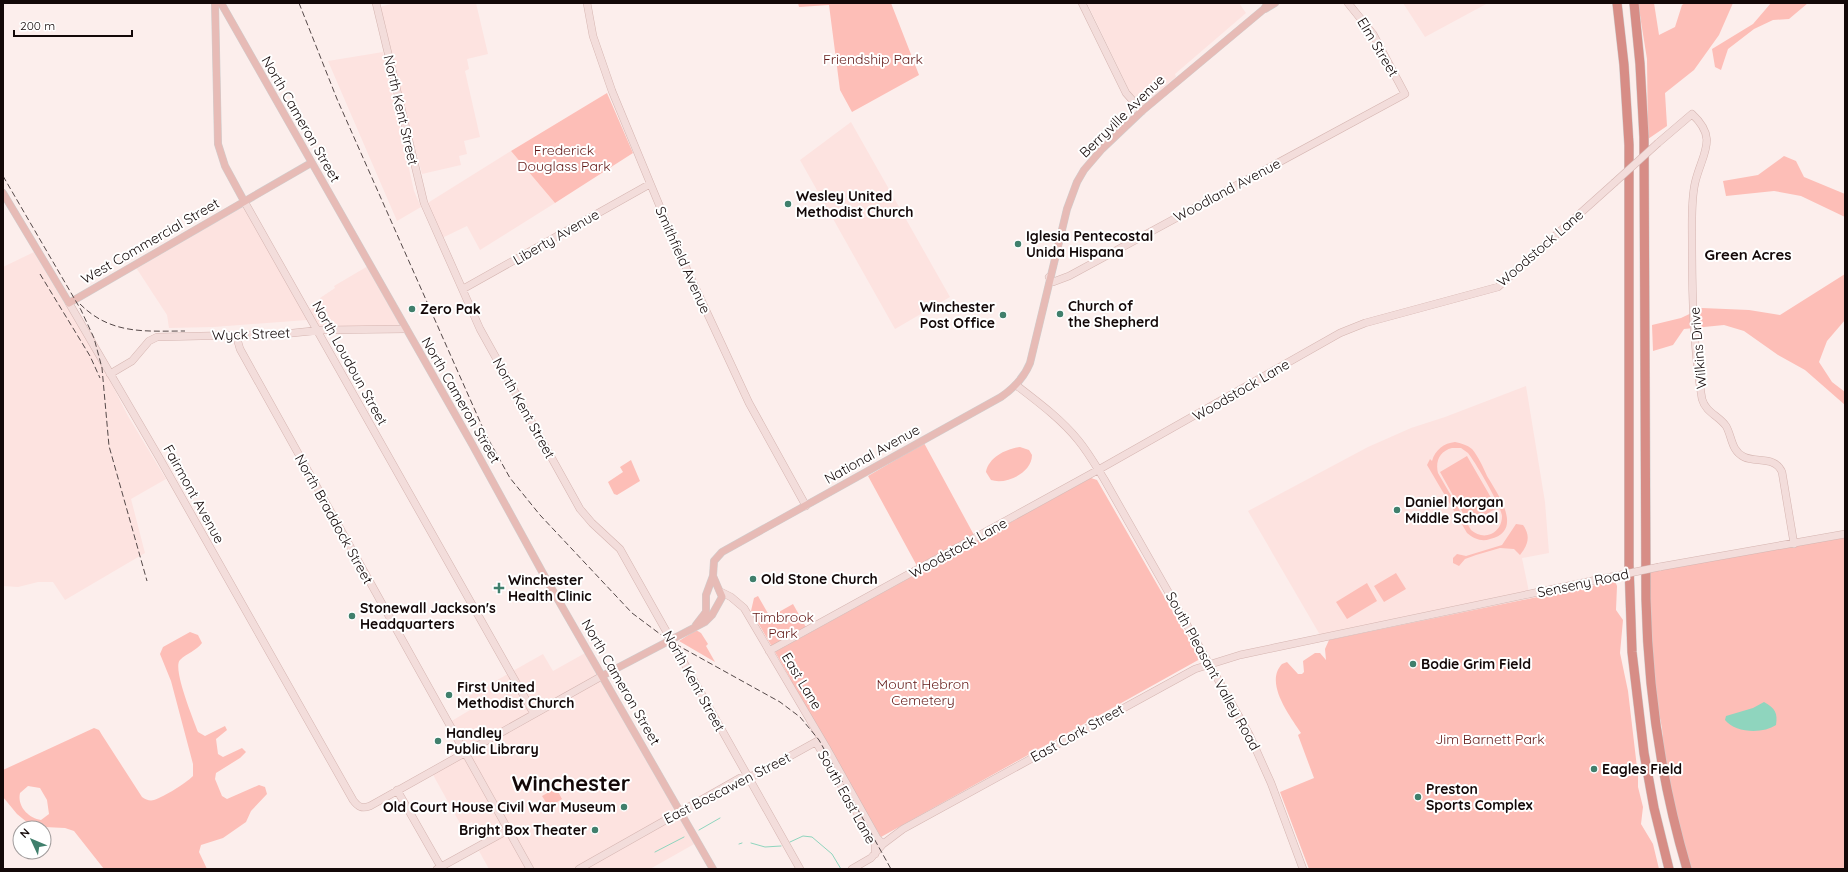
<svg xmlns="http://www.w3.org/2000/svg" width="1848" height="872" viewBox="0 0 1848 872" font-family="Quicksand,sans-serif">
	<rect width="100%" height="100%" fill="#fceeec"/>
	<path fill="#fde3e0" d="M395,3H476L488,54L467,59L469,69L465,71L480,137L464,141L467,154L459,156L461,165L422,174L379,7Z
		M1087,3H1239L1246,13L1175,74L1176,77L1143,105L1130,92Z
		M1403,3H1488L1425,37Z
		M383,52L414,191L421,207L397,221L328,61Z
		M851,122L950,297L895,329L800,160Z
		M511,151L555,203L480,250L467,226L442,238L426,204Z
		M242,204L307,320L214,327L169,328L167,315L135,266Z
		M34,252L105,371L128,416L166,479L131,499L145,553L65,600L53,582H38L18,587L3,586V267Z
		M368,266L400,324L398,327H319L308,311L322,302L320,298L335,288L334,286Z
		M1526,386L1545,502L1549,553L1522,558L1529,592L1320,635L1248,511L1368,447L1411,428L1445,417Z
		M587,652L696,843L650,869H489L479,851L485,847L472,822L462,827L432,773L467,753L450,722L475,707L469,696L543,654L553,671Z"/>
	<path fill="#fdbeb7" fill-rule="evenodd" d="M798,3H891L919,75L852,112L840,90L829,5L799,7Z
		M1638,3H1654L1659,35L1675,27L1682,5L1685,3H1733L1719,35L1694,70L1665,93L1667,126L1648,139L1647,59Z
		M1771,3H1808L1789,19L1773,20L1754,29L1728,49L1721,70L1715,67L1712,49L1753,24Z
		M607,93L633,153L555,203L511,151Z
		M1784,156L1796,161L1804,177L1845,194V217L1801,196L1774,191L1726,196L1723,181L1758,175Z
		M1845,274V320L1827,341L1819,362L1832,382L1845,392V405L1805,370L1778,355L1744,331L1724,325L1684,329L1673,345L1653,351L1652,325L1681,318L1702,308L1749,310L1780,315Z
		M1455,442C1461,443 1467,445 1472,449C1478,456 1483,467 1487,476C1497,493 1525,531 1490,539C1482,542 1474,539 1467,533L1427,465L1430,459L1432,461C1435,450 1444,443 1455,442ZM1452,448H1461L1468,453C1476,463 1501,506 1502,516C1502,524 1498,531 1491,534C1484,537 1477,535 1471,530L1438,473C1435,461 1440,451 1452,448Z
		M924,443L974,535L917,566L868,476Z
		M1020,447L1029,450L1032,455C1032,473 1006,485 991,480L986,472C989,457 1006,449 1020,447Z
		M1467,456L1497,508L1469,524L1440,472Z
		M631,460L640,481L617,495L614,494L608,482L623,472L620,467Z
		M1091,478L1097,480L1200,659L881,837L789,680L790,678L775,652Z
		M1516,524L1523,525C1531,536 1528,545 1520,555L1514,549L1500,548L1476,555L1465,559L1459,566L1453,563V558L1457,554L1466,556L1502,545Z
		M1845,534V869H1687L1668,799L1662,728L1649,664L1646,570Z
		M1396,573L1406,589L1384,602L1374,586Z
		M1615,581L1617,586L1616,610L1623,620L1620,653L1628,691L1638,776V787L1643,807L1641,824L1653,844L1659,869H1309L1280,792L1314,778L1298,735L1301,733C1290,716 1264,683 1282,664L1287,662L1298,674H1302L1304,672L1303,661L1315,653H1320L1326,660L1325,649L1329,640Z
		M1367,583L1377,601L1347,619L1336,602Z
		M758,596L770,617L793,604L807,629L775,646L771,645L751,611L754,598Z
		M696,630L701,633L708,644L706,646L715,662L679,641Z
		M190,632L198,635L202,643C196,651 187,653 180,660C172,668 194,721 198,732L205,736L225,726L227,730L216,739L218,754L223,757L242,748L246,752L240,758L216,773L215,779L222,796L227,799L259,785L265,787L267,794L251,811L246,822L223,838L201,845L199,852L207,869L147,868L104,869L74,831L65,828L44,827L28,823L17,814L3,797V770L94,728L99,730L102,735L142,797C146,800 150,801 154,800C165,796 185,784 193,776V764L171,681L160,654L163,647ZM28,786L40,788L47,800L49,814L41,820C28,818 17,806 20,793Z
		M556,788L562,799L549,807L542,796Z"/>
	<path fill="#8fd5be" d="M1764,702C1775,708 1778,713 1776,725C1763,734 1735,733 1725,720L1726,716L1753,708Z"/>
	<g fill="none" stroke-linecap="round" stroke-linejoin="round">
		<path stroke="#8fd5be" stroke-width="1" d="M699,830L720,818
			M790,842L803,836L812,837L832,854L841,869
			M751,843L765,847L781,846
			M739,844L742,843
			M655,852L684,837"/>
		<g stroke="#d5b5b1" stroke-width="8">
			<path id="secondary" d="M376,3L424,203L480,329L580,509L592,523L620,549L800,869
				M587,3L593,36L612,91L677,248L749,403L806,506
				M1082,3L1126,93L1142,111
				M1658,143L1692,114C1719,139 1702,153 1695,183C1691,201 1692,221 1692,240C1692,293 1693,347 1702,399C1706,413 1718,415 1726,426C1732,436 1731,451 1744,457C1757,463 1775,456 1782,472L1794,544
				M244,201L534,714
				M1049,277L1053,282L1069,276L1405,94L1373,34L1348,3
				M463,289L650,184
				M69,303L160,459L353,800C358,807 362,809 370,806L602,676
				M236,335L240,349L530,869
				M110,374L132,361L149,341L157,337L283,334L322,330L406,329
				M1016,385C1038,402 1061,419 1078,440C1088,452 1096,466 1104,479L1249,734L1271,783L1303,869
				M1659,567L1845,534
				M721,592L731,597L744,608L826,747L877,838L883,844
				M769,651L1098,470L1340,333L1365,323L1498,287L1614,183
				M816,742L875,844V854
				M397,790L442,869
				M437,869L508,830
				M579,869L740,778L756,775L821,739
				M852,869L871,858L883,844L903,829L1195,669L1240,655L1615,576"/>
		</g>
		<g stroke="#d0cece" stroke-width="8">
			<path id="primary" d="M215,3L218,144L225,166L244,201
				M221,3L472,444L545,577L713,869
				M1265,9L1275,3
				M3,193L69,303L311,163
				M696,625L706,612V595L713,576L714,561L722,552L1001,397C1014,388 1024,378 1030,363L1067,209L1077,182L1084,170L1102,149L1142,111L1264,9L1268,3
				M602,676L705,622L712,615L722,597L713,576"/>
		</g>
		<g stroke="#d0cece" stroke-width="10">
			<path id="highway" d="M1617,3L1624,65L1629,145V565L1632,652L1644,753L1654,808L1669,869
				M1634,3L1640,64L1644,137L1646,599C1648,691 1661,781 1687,869"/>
		</g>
		<use href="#secondary" stroke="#f3dddb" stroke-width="7"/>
		<use href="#primary" stroke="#e7bbb6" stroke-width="7"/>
		<use href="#highway" stroke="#d78d86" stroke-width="9"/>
		<path stroke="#544848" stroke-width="1" stroke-dasharray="6 3" stroke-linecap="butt" d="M299,3L337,99L458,372L486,435L510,478L540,515L632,613L668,640L780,702L800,717L819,740L891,869
			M3,176L81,310L94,338L102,368L109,446L147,581
			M40,274L90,356L100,378
			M80,304C111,335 145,331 185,331"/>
		<g stroke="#d5b5b1" stroke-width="8" stroke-linecap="butt">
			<path id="secondary-bridge" d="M1614,183L1658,143
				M1615,576L1659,567"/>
		</g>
		<use href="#secondary-bridge" stroke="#f3dddb" stroke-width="7"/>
	</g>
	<g fill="#407f6c" stroke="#fff" stroke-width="1.5">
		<circle cx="788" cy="204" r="4"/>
		<circle cx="1018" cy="244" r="4"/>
		<circle cx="412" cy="309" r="4"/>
		<circle cx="1060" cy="314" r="4"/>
		<circle cx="1003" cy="315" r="4"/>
		<circle cx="1397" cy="510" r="4"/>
		<circle cx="753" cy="579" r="4"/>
		<path d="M497 582h4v4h4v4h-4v4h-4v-4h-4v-4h4z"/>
		<circle cx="352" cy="616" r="4"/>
		<circle cx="1413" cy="664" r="4"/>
		<circle cx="449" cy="695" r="4"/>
		<circle cx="438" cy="741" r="4"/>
		<circle cx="1594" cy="769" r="4"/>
		<circle cx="1418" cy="797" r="4"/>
		<circle cx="624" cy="807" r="4"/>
		<circle cx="595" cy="830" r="4"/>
	</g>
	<g text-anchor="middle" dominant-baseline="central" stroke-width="4" stroke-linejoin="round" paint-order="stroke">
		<g font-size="14" fill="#130808" stroke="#fff">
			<text transform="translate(1378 47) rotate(59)">Elm Street</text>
			<text transform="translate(401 110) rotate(77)">North Kent Street</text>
			<text transform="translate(1122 116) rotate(-44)">Berryville Avenue</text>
			<text transform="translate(301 119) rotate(60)">North Cameron Street</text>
			<text transform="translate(1227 190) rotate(-28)">Woodland Avenue</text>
			<text transform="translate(556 237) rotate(-30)">Liberty Avenue</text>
			<text transform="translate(150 241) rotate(-30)">West Commercial Street</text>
			<text transform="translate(1540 248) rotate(-41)">Woodstock Lane</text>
			<text transform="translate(683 260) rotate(66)">Smithfield Avenue</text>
			<text transform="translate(251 334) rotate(-2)">Wyck Street</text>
			<text transform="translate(1698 348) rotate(-95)">Wilkins Drive</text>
			<text transform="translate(350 363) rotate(61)">North Loudoun Street</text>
			<text transform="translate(1241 390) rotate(-30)">Woodstock Lane</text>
			<text transform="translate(461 400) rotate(60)">North Cameron Street</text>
			<text transform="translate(524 408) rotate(61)">North Kent Street</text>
			<text transform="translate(872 454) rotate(-29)">National Avenue</text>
			<text transform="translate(194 494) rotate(61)">Fairmont Avenue</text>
			<text transform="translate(334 519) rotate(61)">North Braddock Street</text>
			<text transform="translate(958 548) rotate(-29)">Woodstock Lane</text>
			<text transform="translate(1583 583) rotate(-12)">Senseny Road</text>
			<text transform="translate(1213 671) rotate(61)">South Pleasant Valley Road</text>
			<text transform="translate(694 681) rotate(61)">North Kent Street</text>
			<text transform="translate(802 681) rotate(59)">East Lane</text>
			<text transform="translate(621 682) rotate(60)">North Cameron Street</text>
			<text transform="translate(1077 733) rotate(-29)">East Cork Street</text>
			<text transform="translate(727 788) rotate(-27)">East Boscawen Street</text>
			<text transform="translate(847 797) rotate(61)">South East Lane</text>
		</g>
		<g font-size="14" fill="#631917" stroke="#fff">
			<text x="873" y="59">Friendship Park</text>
			<text x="564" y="150">Frederick<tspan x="564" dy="16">Douglass Park</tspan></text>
			<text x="783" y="617">Timbrook<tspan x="783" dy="16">Park</tspan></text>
			<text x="923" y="684">Mount Hebron<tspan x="923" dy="16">Cemetery</tspan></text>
			<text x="1490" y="739">Jim Barnett Park</text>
		</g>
		<g font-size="14" font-weight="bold" fill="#130808" stroke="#fff" text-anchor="start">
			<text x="796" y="196">Wesley United<tspan x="796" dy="16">Methodist Church</tspan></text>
			<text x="1026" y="236">Iglesia Pentecostal<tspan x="1026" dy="16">Unida Hispana</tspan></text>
			<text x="1068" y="306">Church of<tspan x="1068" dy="16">the Shepherd</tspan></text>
			<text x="995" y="307" text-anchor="end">Winchester<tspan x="995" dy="16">Post Office</tspan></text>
			<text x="420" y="309">Zero Pak</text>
			<text x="1405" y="502">Daniel Morgan<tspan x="1405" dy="16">Middle School</tspan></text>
			<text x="761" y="579">Old Stone Church</text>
			<text x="508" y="580">Winchester<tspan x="508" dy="16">Health Clinic</tspan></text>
			<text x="360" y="608">Stonewall Jackson's<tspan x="360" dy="16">Headquarters</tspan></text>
			<text x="1421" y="664">Bodie Grim Field</text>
			<text x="457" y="687">First United<tspan x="457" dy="16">Methodist Church</tspan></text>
			<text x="446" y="733">Handley<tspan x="446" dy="16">Public Library</tspan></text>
			<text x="1602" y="769">Eagles Field</text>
			<text x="1426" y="789">Preston<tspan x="1426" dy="16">Sports Complex</tspan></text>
			<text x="616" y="807" text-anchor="end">Old Court House Civil War Museum</text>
			<text x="587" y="830" text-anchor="end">Bright Box Theater</text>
		</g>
		<g font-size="15" font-weight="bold" fill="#130808" stroke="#fff">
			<text x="1748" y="254">Green Acres</text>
		</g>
		<g font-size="22" font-weight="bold" fill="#130808" stroke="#fff">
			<text x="571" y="783">Winchester</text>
		</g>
	</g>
	<rect width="1848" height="872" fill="none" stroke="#130808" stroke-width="8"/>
	<g transform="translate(32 840) rotate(314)"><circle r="19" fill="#ffffff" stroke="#a19c9c"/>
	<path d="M0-3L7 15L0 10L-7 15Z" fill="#407f6c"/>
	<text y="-6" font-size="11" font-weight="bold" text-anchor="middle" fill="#130808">N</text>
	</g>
	<path d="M14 30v6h118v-6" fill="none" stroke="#130808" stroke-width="2"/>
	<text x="20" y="30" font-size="12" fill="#130808" stroke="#ffffff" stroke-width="3" paint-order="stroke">200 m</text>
</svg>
